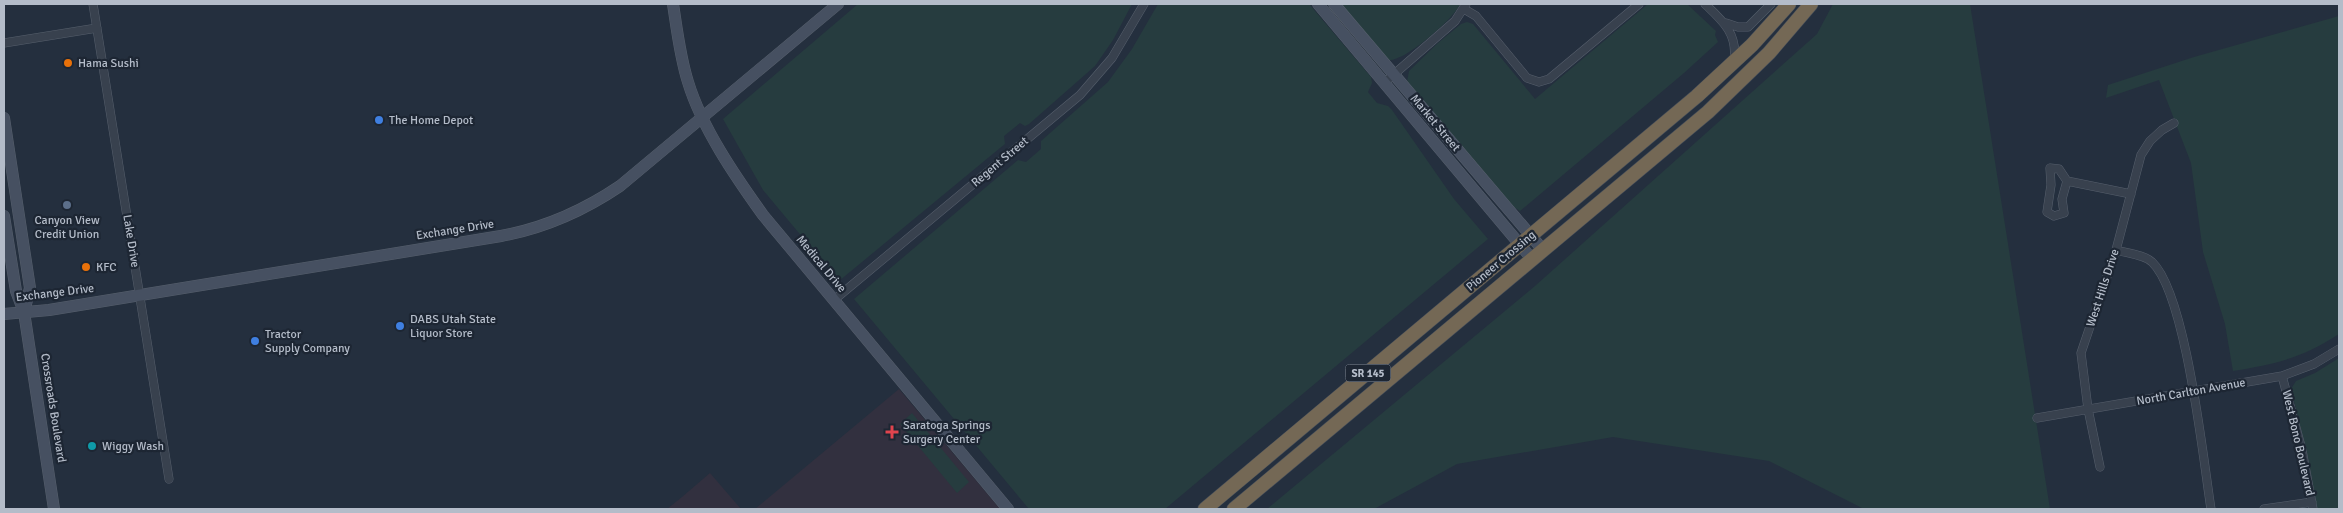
<svg xmlns="http://www.w3.org/2000/svg" width="2343" height="513" viewBox="0 0 2343 513" font-family="Signika,sans-serif">
	<rect width="100%" height="100%" fill="#242f3e"/>
	<path fill="#32303f" d="M899,389L1000,509H755Z
		M710,473L741,509H667L682,497Z"/>
	<path fill="#263c3f" d="M858,4H1132L1113,40L1095,66L1029,124L1025,126L1020,123L1004,136L1005,144L1000,148L839,281L763,190L723,119Z
		M1158,4H1309L1371,77L1372,83L1368,92L1377,103L1388,106L1392,110L1454,199L1488,239L1165,509H1029L854,299L1018,160L1026,162L1041,149V141L1108,82L1132,49Z
		M1339,4H1460C1454,19 1403,63 1388,60Z
		M1648,4H1687L1716,31L1715,35L1718,42L1684,73L1520,211L1514,207L1407,82L1409,71L1438,43L1461,24L1467,22L1473,24L1535,99Z
		M1833,4H1970L2050,509H1864L1769,461L1613,437L1457,464L1374,509H1267L1535,286L1817,34Z
		M2339,16V334C2302,358 2276,364 2233,371L2225,324L2203,252L2191,163L2159,80L2106,98L2108,85L2194,57Z
		M2339,358V509H2317L2309,462L2291,389L2296,381L2315,373Z
		M912,413L969,482L957,493L900,424Z"/>
	<g fill="none" stroke-linecap="round" stroke-linejoin="round">
		<g stroke="#565f6c" stroke-width="9">
			<path id="street" d="M93,4L169,479
				M1705,4C1723,21 1738,34 1734,61
				M1464,9L1476,16L1527,78L1539,82L1549,79L1639,4
				M1726,23L1738,27H1748L1771,4
				M4,43L97,28
				M1384,83L1455,21L1466,4
				M2067,181L2062,199L2064,213L2054,216L2047,212L2051,185L2050,168L2059,169L2067,181L2131,194
				M2116,250C2126,253 2145,255 2152,262C2186,294 2203,458 2211,509
				M834,300L1080,95L1112,58L1144,4
				M2282,376L2302,450L2313,509
				M2037,418L2282,376L2314,364L2339,349
				M2100,467L2088,409L2081,353L2116,250L2141,155L2150,141L2162,130L2174,123
				M2264,509L2312,502"/>
		</g>
		<g stroke="#565f6c" stroke-width="12">
			<path id="secondary" d="M673,4C677,30 680,57 688,82C702,128 735,176 763,215L1008,509
				M1318,4L1532,259
				M1334,4L1543,250
				M4,118L30,288L24,312
				M4,216L16,291L24,312L54,509
				M4,314L49,310L501,236C545,228 583,211 620,186L838,4"/>
		</g>
		<g stroke="#434c59" stroke-width="15">
			<path id="highway" d="M1205,509L1697,96L1752,45L1789,4
				M1234,509L1708,112L1769,53L1811,4"/>
		</g>
		<use href="#street" stroke="#38414e" stroke-width="8"/>
		<use href="#secondary" stroke="#465061" stroke-width="11"/>
		<use href="#highway" stroke="#746855" stroke-width="14"/>
	</g>
	<g fill="#e8710a" stroke="#1d2633" stroke-width="2">
		<circle cx="68" cy="63" r="5"/>
		<circle cx="86" cy="267" r="5"/>
	</g>
	<g fill="#3f7fe0" stroke="#1d2633" stroke-width="2">
		<circle cx="379" cy="120" r="5"/>
		<circle cx="400" cy="326" r="5"/>
		<circle cx="255" cy="341" r="5"/>
	</g>
	<circle fill="#5c6f8a" stroke="#1d2633" stroke-width="2" cx="67" cy="205" r="5"/>
	<path fill="#e0444e" stroke="#1d2633" stroke-width="2" d="M889.5 424.5h5v5h5v5h-5v5h-5v-5h-5v-5h5z"/>
	<circle fill="#0f9aa8" stroke="#1d2633" stroke-width="2" cx="92" cy="446" r="5"/>
	<g text-anchor="middle" dominant-baseline="central" stroke-width="4.5" stroke-linejoin="round" paint-order="stroke">
		<rect fill="#1d2633" stroke="#878f9c" stroke-width="1" x="1345.5" y="364.5" width="45" height="17" rx="4"/>
		<g font-size="11" font-weight="bold" fill="#b4bcc9">
			<text x="1368" y="373">SR 145</text>
		</g>
		<g font-size="12" fill="#b4bcc9" stroke="#1d2633" text-anchor="start">
			<text x="78" y="63">Hama Sushi</text>
			<text x="389" y="120">The Home Depot</text>
			<text x="67" y="220" text-anchor="middle">Canyon View<tspan x="67" dy="14">Credit Union</tspan></text>
			<text x="96" y="267">KFC</text>
			<text x="410" y="319">DABS Utah State<tspan x="410" dy="14">Liquor Store</tspan></text>
			<text x="265" y="334">Tractor<tspan x="265" dy="14">Supply Company</tspan></text>
			<text x="903" y="425">Saratoga Springs<tspan x="903" dy="14">Surgery Center</tspan></text>
			<text x="102" y="446">Wiggy Wash</text>
		</g>
		<g font-size="12" fill="#b4bcc9" stroke="#1d2633">
			<text transform="translate(1435 123) rotate(50)">Market Street</text>
			<text transform="translate(1000 162) rotate(-40)">Regent Street</text>
			<text transform="translate(455 230) rotate(-9)">Exchange Drive</text>
			<text transform="translate(131 241) rotate(81)">Lake Drive</text>
			<text transform="translate(1501 261) rotate(-40)">Pioneer Crossing</text>
			<text transform="translate(821 264) rotate(50)">Medical Drive</text>
			<text transform="translate(2103 288) rotate(-72)">West Hills Drive</text>
			<text transform="translate(55 293) rotate(-7)">Exchange Drive</text>
			<text transform="translate(2191 392) rotate(-10)">North Carlton Avenue</text>
			<text transform="translate(53 408) rotate(81)">Crossroads Boulevard</text>
			<text transform="translate(2298 443) rotate(77)">West Bono Boulevard</text>
		</g>
	</g>
	<rect width="2343" height="513" fill="none" stroke="#b4bcc9" stroke-width="10"/>
</svg>
